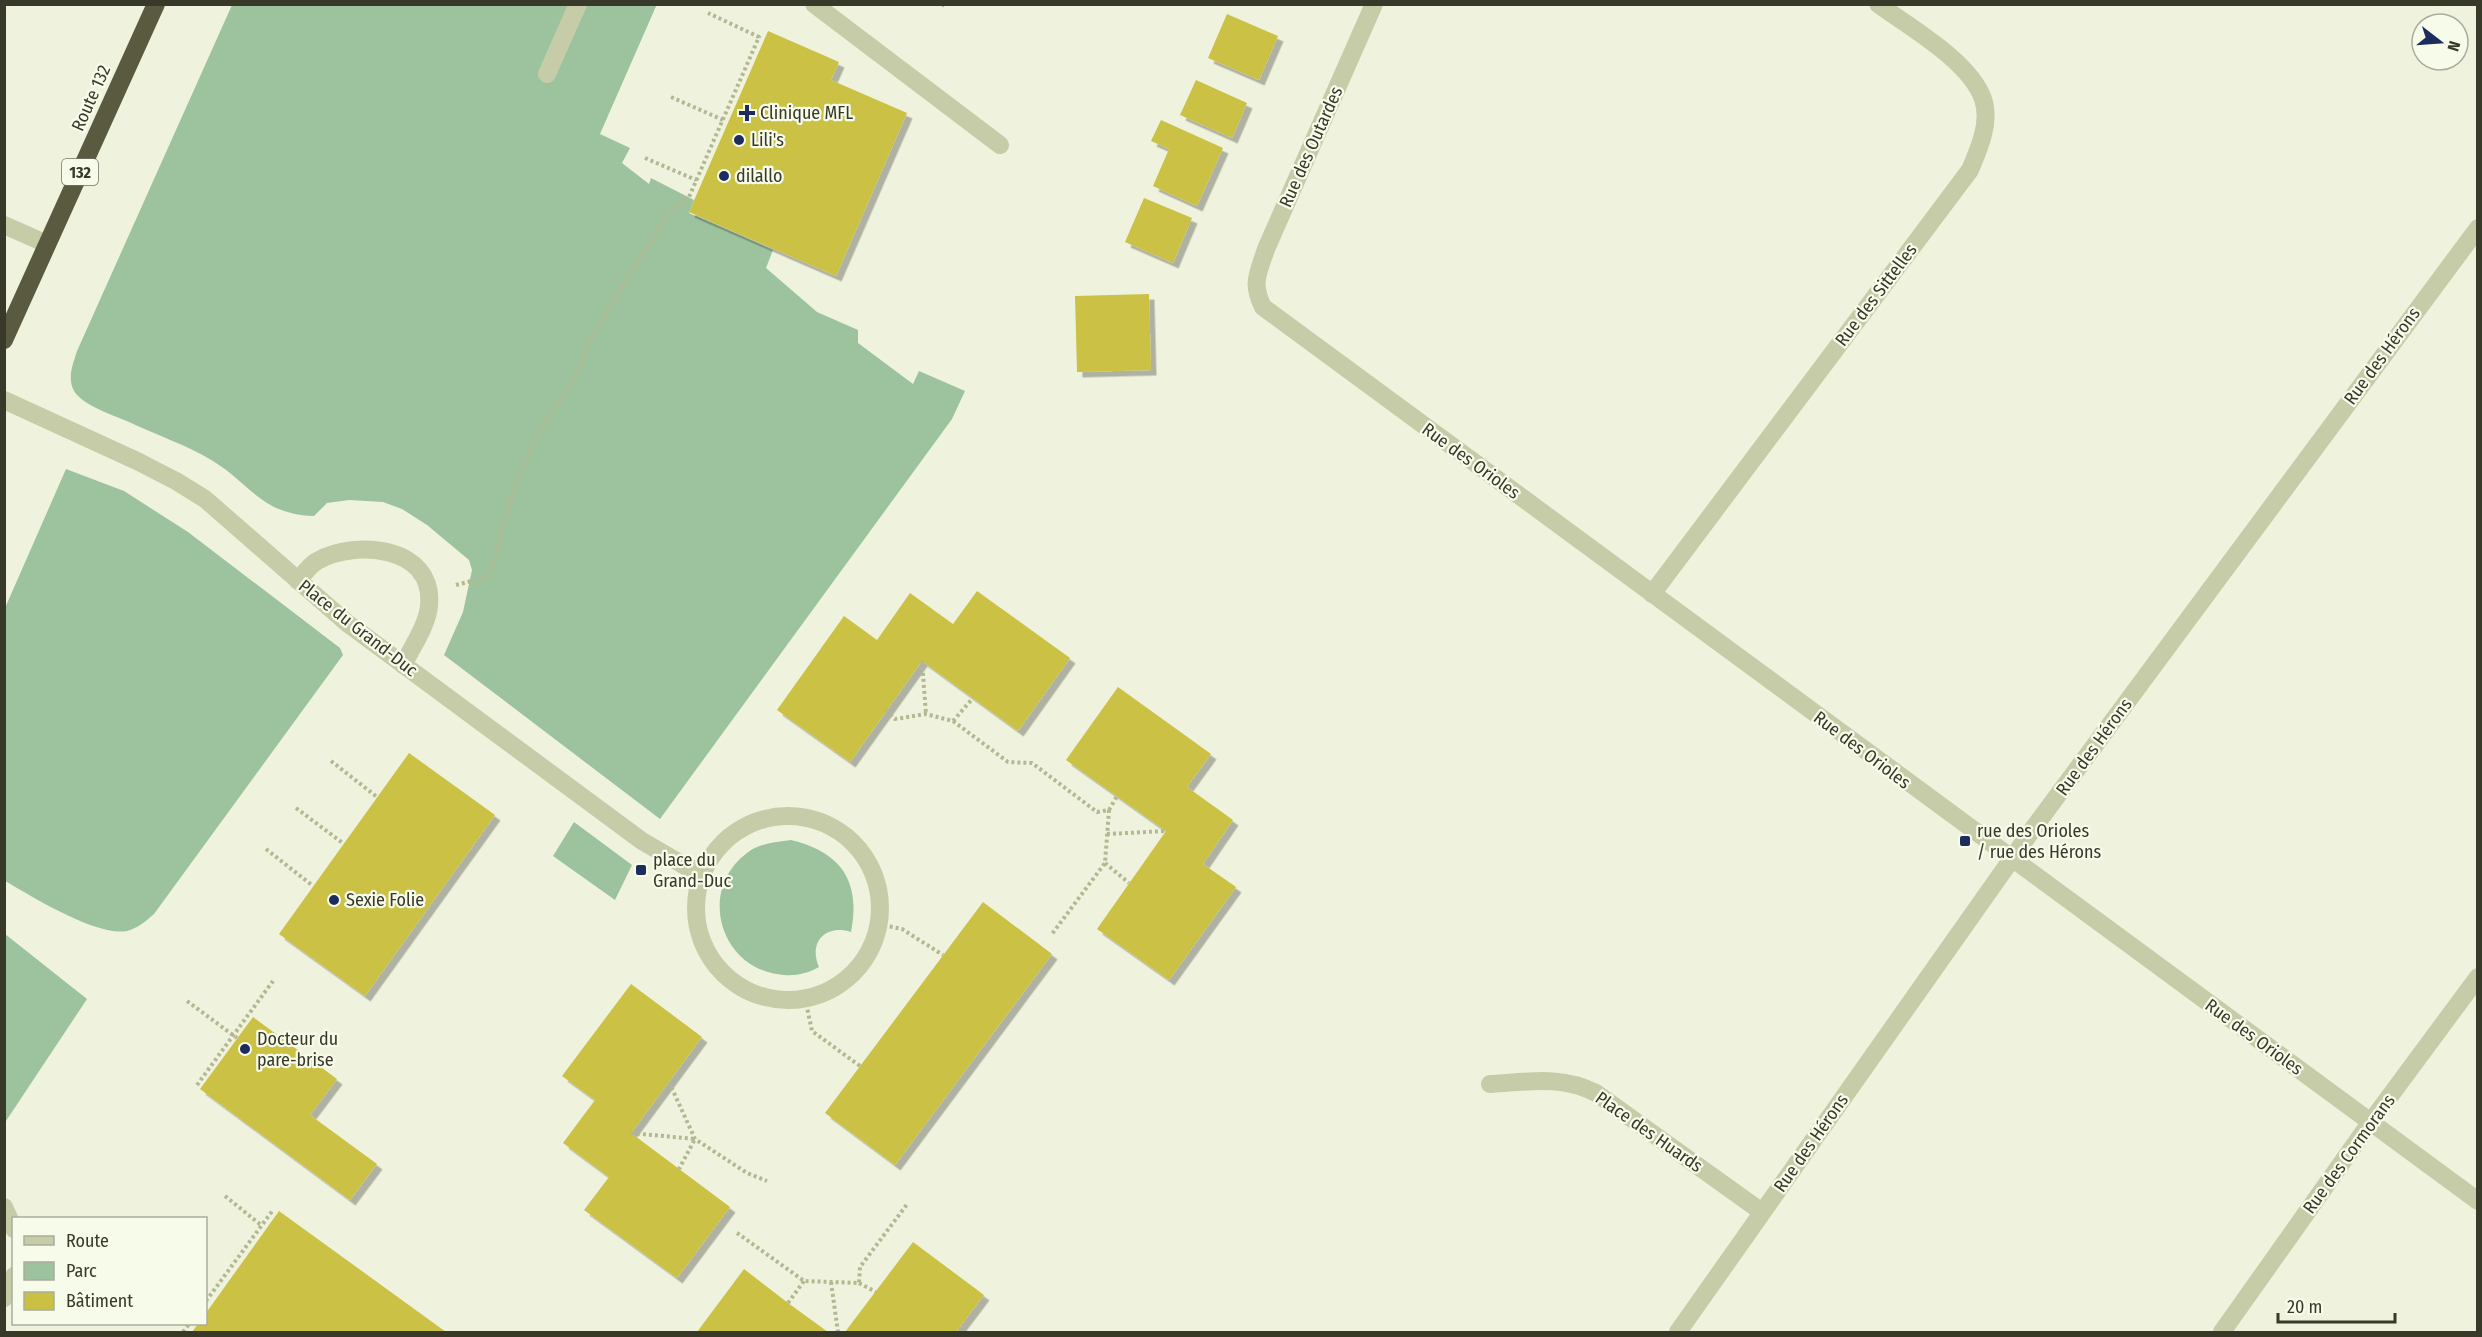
<svg xmlns="http://www.w3.org/2000/svg" width="2482" height="1337" viewBox="0 0 2482 1337" font-family="'Fira Sans Condensed',sans-serif">
	<defs>
		<filter id="shadow"><feDropShadow dx="5.5" dy="5.5" stdDeviation="0" flood-color="#0004"/></filter>
	</defs>
	<rect width="100%" height="100%" fill="#eff3dd"/>
	<path fill="#9cc39d" d="M657,4L600,134L630,148L622,163L649,184L651,178L694,200L689,213L773,250L766,268L817,312L858,330V343L913,384L919,371L965,391L952,419L660,819L444,655L463,612L472,570L469,560L427,525L402,509L383,502L349,500L327,503L314,516C261,514 253,486 213,461C187,445 156,435 129,422C115,416 82,405 74,391C67,378 73,364 77,351L232,5Z
		M66,469L124,491L188,532L340,648L343,655L154,914C146,921 138,928 127,931C97,937 31,896 5,881V608Z
		M574,822L632,865L615,900L553,856Z
		M791,840C841,852 861,881 851,932C826,924 808,942 819,967C809,973 796,976 784,975C721,971 696,891 747,853C760,843 776,842 791,840Z
		M5,934L87,999L6,1121L4,1120Z"/>
	<path fill="#cac144" filter="url(#shadow)" d="M1227,14L1278,36L1259,80L1208,58Z
		M768,31L839,62L831,80L907,113L836,276L689,212Z
		M1196,80L1247,103L1232,138L1180,115Z
		M1161,120L1223,148L1197,206L1153,186L1169,149L1151,141Z
		M1144,198L1192,218L1173,263L1125,242Z
		M1149,294L1151,370L1077,372L1075,296Z
		M977,591L1070,658L1018,731L922,661L850,762L777,710L844,616L877,640L910,593L953,624Z
		M1118,687L1211,754L1187,787L1233,820L1203,864L1236,887L1169,980L1097,929L1166,831L1066,760Z
		M409,753L495,815L365,996L279,934Z
		M983,902L1052,954L895,1165L825,1113Z
		M631,984L702,1037L631,1133L730,1207L677,1278L584,1210L609,1177L563,1143L595,1100L562,1076Z
		M253,1017L337,1079L310,1115L377,1164L350,1200L200,1089Z
		M279,1211L446,1332H192L198,1324H206V1313Z
		M913,1242L984,1295L956,1332H845Z
		M744,1269L788,1303L828,1332H697Z"/>
	<g fill="none" stroke-linecap="round" stroke-linejoin="round">
		<path stroke="#b4b892" stroke-width="4" stroke-dasharray="3 3" stroke-linecap="butt" d="M942,4L946,7
			M671,97L723,120
			M645,158L696,180
			M456,585L487,577L493,564L514,489L537,435L577,375L589,341L667,215L689,197L759,37L708,13
			M922,661L926,714
			M886,710L895,719L926,714L953,721L1008,762L1032,763L1097,812L1109,810L1105,863L1052,934
			M953,721L973,698
			M331,761L377,797
			M296,808L344,844
			M1109,810L1117,796
			M1107,834L1166,831
			M266,849L313,886
			M1105,863L1129,883
			M878,924L902,929L943,955
			M805,998L812,1031L860,1066
			M187,1001L237,1038
			M669,1082L695,1139L747,1173L767,1181
			M197,1085L273,981
			M631,1133L695,1139L679,1169
			M225,1196L261,1225
			M737,1233L804,1281L859,1283L860,1267L908,1203
			M831,1282L838,1332
			M859,1283L876,1292
			M206,1301L273,1210
			M788,1303L804,1281
			M183,1332L189,1324"/>
		<path stroke="#c7cca8" stroke-width="18" d="M814,4L1000,145
			M1374,4L1266,249C1258,274 1251,283 1263,307L2478,1201
			M547,74L578,4
			M4,225L47,244
			M4,400L137,461L176,481L205,499L347,623L642,841L685,866L704,872
			M298,581C304,573 309,566 317,561C356,539 435,546 429,606C427,626 412,647 403,665
			M1652,594L1970,170C1979,149 1991,122 1983,99C1970,61 1909,27 1878,4
			M696 908a92 92 0 1 1 184 0a92 92 0 1 1-184 0Z
			M1490,1084C1528,1082 1561,1075 1596,1093L1762,1212
			M4,1207L14,1229
			M4,1298L14,1276
			M1678,1332L2035,826L2478,228
			M2222,1332L2370,1123L2478,977"/>
		<path stroke="#5a5a40" stroke-width="18" d="M4,340L156,4"/>
	</g>
	<g fill="#1c2c5c" stroke="#f7fbea" stroke-width="2">
		<path d="M744 104h6v6h6v6h-6v6h-6v-6h-6v-6h6z"/>
		<circle cx="739" cy="140" r="6"/>
		<circle cx="724" cy="176" r="6"/>
		<rect x="1959" y="835" width="12" height="12" rx="3"/>
		<rect x="635" y="864" width="12" height="12" rx="3"/>
		<circle cx="334" cy="900" r="6"/>
		<circle cx="245" cy="1049" r="6"/>
	</g>
	<g text-anchor="middle" dominant-baseline="central" stroke-width="4.5" stroke-linejoin="round" paint-order="stroke">
		<rect fill="#f7fbea" stroke="#727363" stroke-width="1.5" x="62" y="159" width="36" height="26" rx="4.5"/>
		<g font-size="16" font-weight="bold" fill="#393929">
			<text x="80" y="172">132</text>
		</g>
		<g font-size="18" fill="#393929" stroke="#f7fbea">
			<text transform="translate(91 98) rotate(-66)">Route 132</text>
			<text transform="translate(1311 147) rotate(-66)">Rue des Outardes</text>
			<text transform="translate(1876 295) rotate(-53)">Rue des Sittelles</text>
			<text transform="translate(2382 356) rotate(-54)">Rue des Hérons</text>
			<text transform="translate(1471 461) rotate(36)">Rue des Orioles</text>
			<text transform="translate(358 628) rotate(38)">Place du Grand-Duc</text>
			<text transform="translate(2094 747) rotate(-54)">Rue des Hérons</text>
			<text transform="translate(1862 750) rotate(37)">Rue des Orioles</text>
			<text transform="translate(2254 1037) rotate(36)">Rue des Orioles</text>
			<text transform="translate(1649 1132) rotate(35)">Place des Huards</text>
			<text transform="translate(1811 1143) rotate(-55)">Rue des Hérons</text>
			<text transform="translate(2349 1154) rotate(-54)">Rue des Cormorans</text>
		</g>
		<g font-size="18" fill="#393929" stroke="#f7fbea" text-anchor="start">
			<text x="760" y="113">Clinique MFL</text>
			<text x="751" y="140">Lili's</text>
			<text x="736" y="176">dilallo</text>
			<text x="1977" y="831">rue des Orioles<tspan x="1977" dy="21">/ rue des Hérons</tspan></text>
			<text x="653" y="860">place du<tspan x="653" dy="21">Grand-Duc</tspan></text>
			<text x="346" y="900">Sexie Folie</text>
			<text x="257" y="1039">Docteur du<tspan x="257" dy="21">pare-brise</tspan></text>
		</g>
	</g>
	<rect width="2482" height="1337" fill="none" stroke="#393929" stroke-width="12"/>
	<rect x="12" y="1217" width="195" height="108" fill="#f7fbea" stroke="#abad9d" stroke-width="1.5"/>
	<rect x="24" y="1236" width="30" height="9" fill="#c7cca8" stroke="#abad9d" stroke-width="1.5"/>
	<text x="66" y="1247" font-size="18" fill="#393929">Route</text>
	<rect x="24" y="1262" width="30" height="18" fill="#9cc39d" stroke="#abad9d" stroke-width="1.5"/>
	<text x="66" y="1277" font-size="18" fill="#393929">Parc</text>
	<rect x="24" y="1292" width="30" height="18" fill="#cac144" stroke="#abad9d" stroke-width="1.5"/>
	<text x="66" y="1307" font-size="18" fill="#393929">Bâtiment</text>
	<g transform="translate(2440 42) rotate(107)"><circle r="28" fill="#f7fbea" stroke="#abad9d" stroke-width="1.5"/>
	<path d="M0-4.5L10 22L0 15L-10 22Z" fill="#1c2c5c"/>
	<text y="-9" font-size="16" font-weight="bold" text-anchor="middle" fill="#393929">N</text>
	</g>
	<path d="M2278 1313v9h117v-9" fill="none" stroke="#393929" stroke-width="3"/>
	<text x="2287" y="1313" font-size="18" fill="#393929" stroke="#f7fbea" stroke-width="4.5" paint-order="stroke">20 m</text>
</svg>
